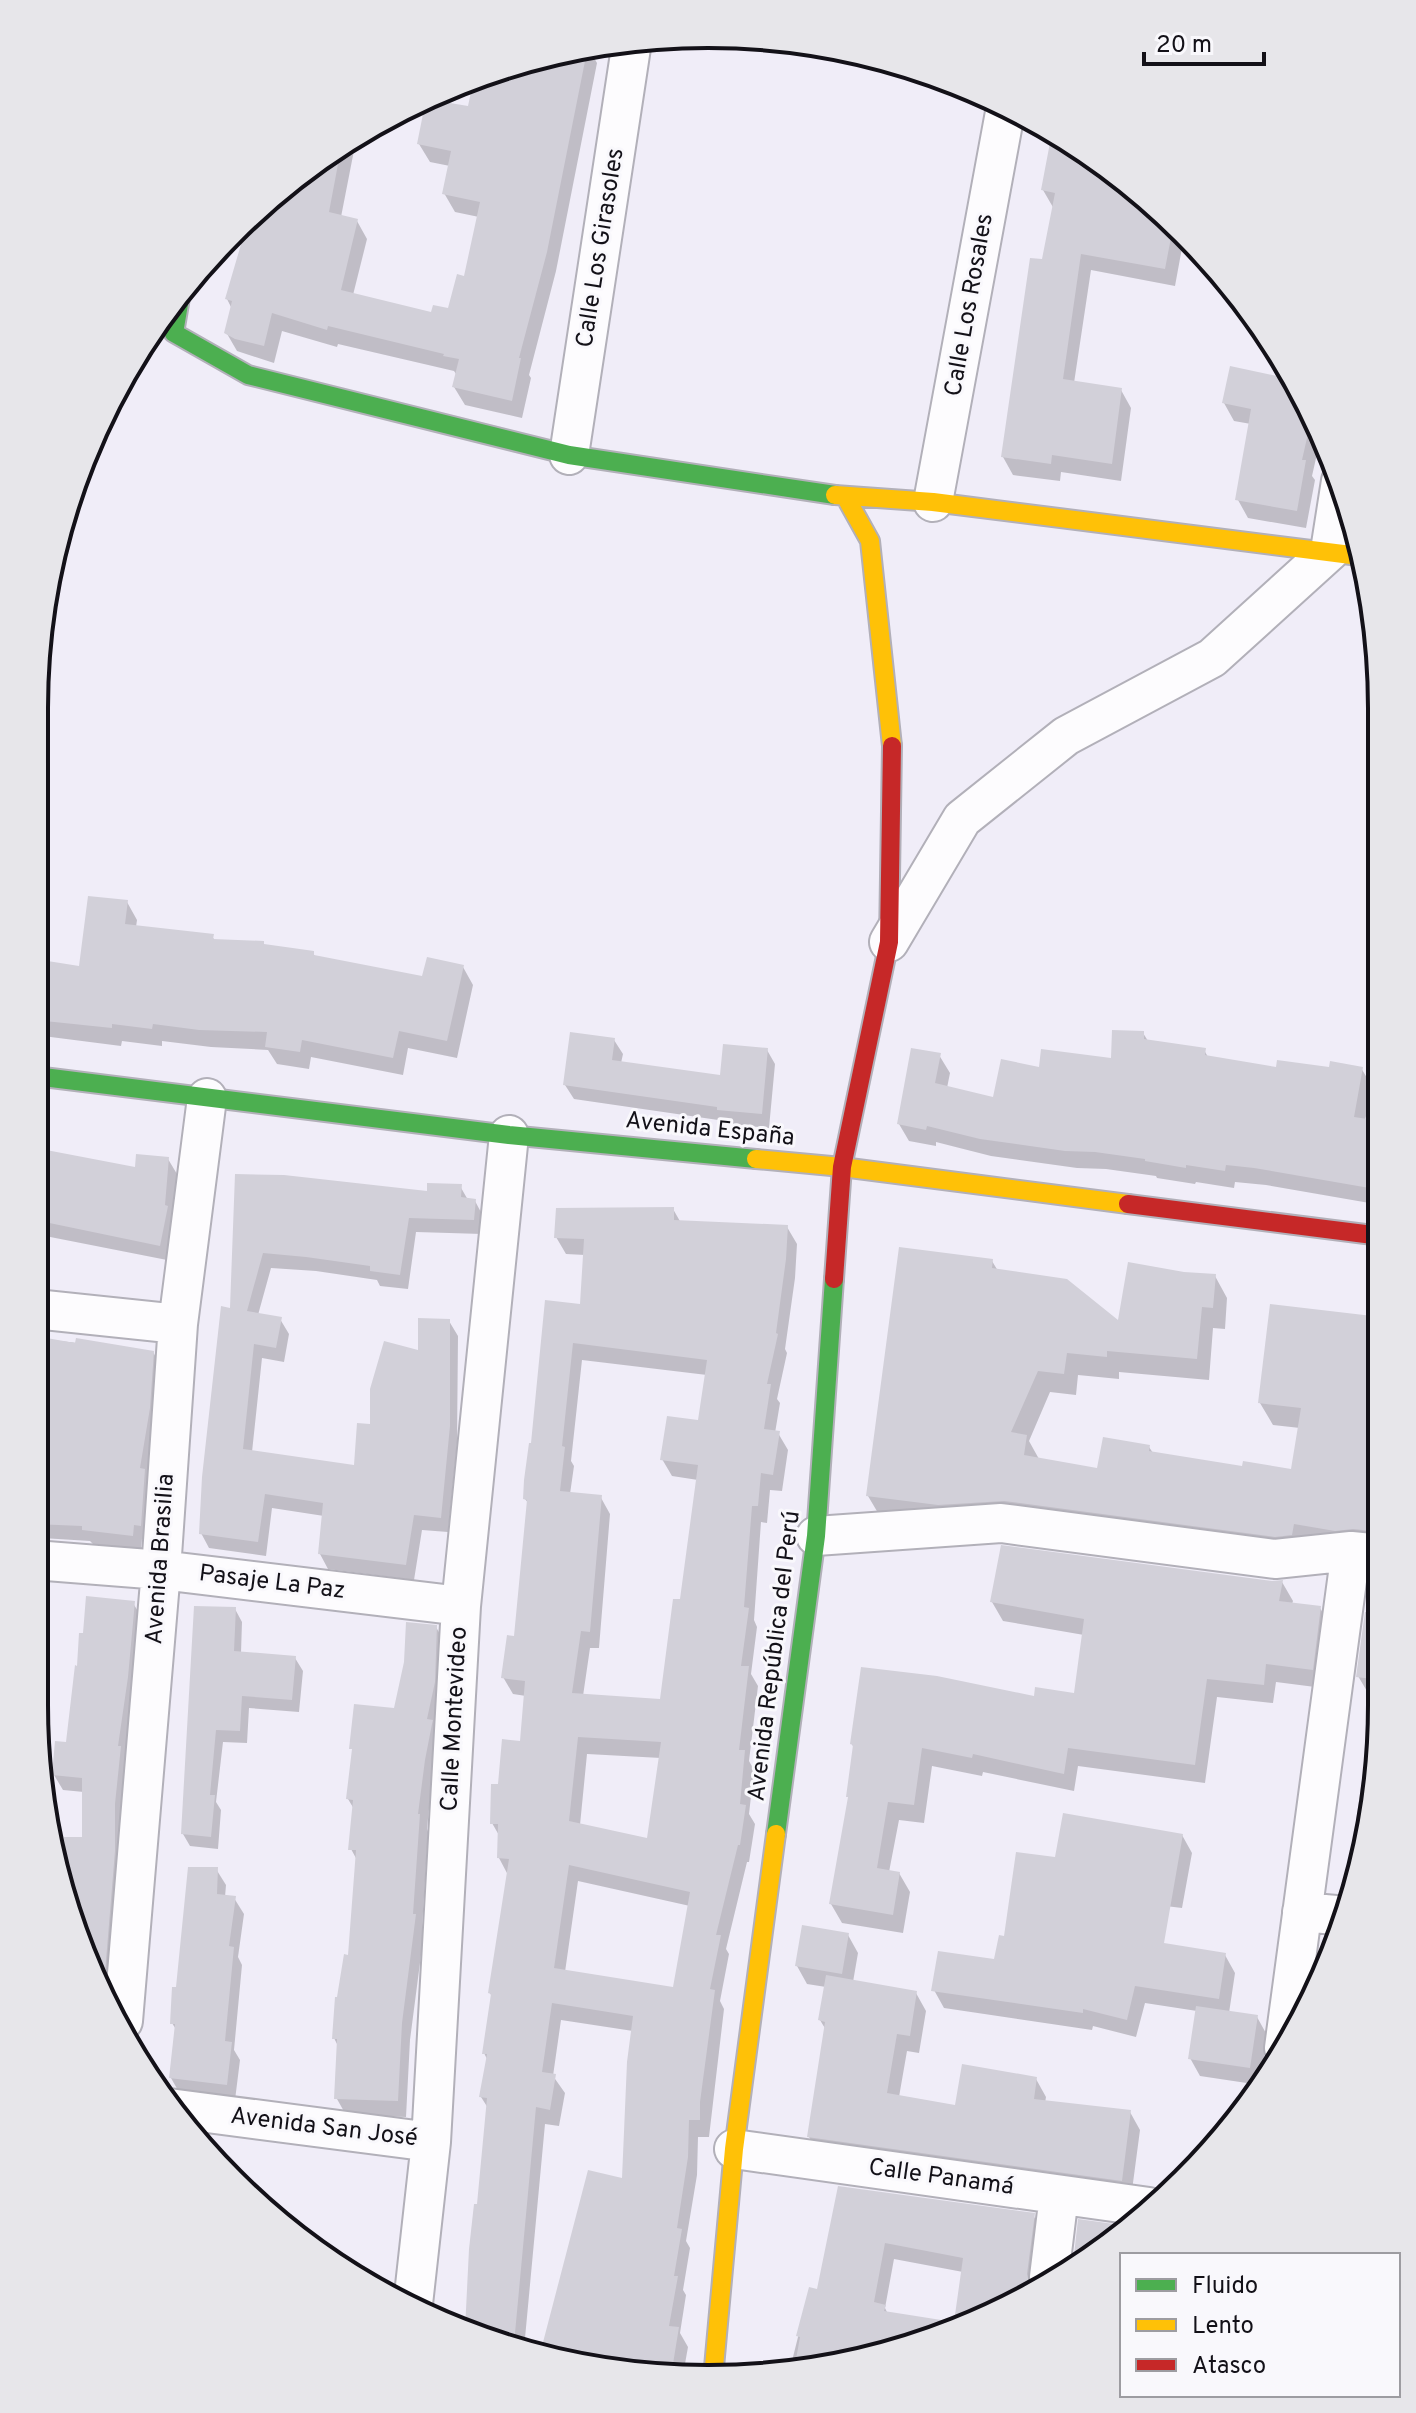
<svg xmlns="http://www.w3.org/2000/svg" width="1416" height="2413" viewBox="0 0 1416 2413" font-family="Overpass,sans-serif">
	<rect width="100%" height="100%" fill="#f0edf8"/>
	<path fill="#0003" fill-rule="evenodd" d="M712,34L813,44L812,49Z
		M591,45L590,51L597,63L556,271L529,375L531,378L522,418L465,405L454,387L456,374L454,371L338,344L337,347L282,331L274,363L237,351L226,332L232,309L227,299L251,215L334,147L357,135L341,217L357,221L367,239L353,295L433,314L450,311L465,279L479,217L455,212L444,193L450,166L430,162L419,144L470,109L476,77L577,47Z
		M1051,131L1083,148L1184,237L1175,286L1091,270L1074,383L1121,390L1131,408L1121,481L1061,472L1060,481L1013,475L1003,457L1054,209L1043,190L1053,137Z
		M1281,356L1292,371L1321,436L1312,476L1315,480L1306,528L1248,518L1238,500L1251,424L1234,421L1224,403L1277,378Z
		M127,902L137,920L136,927L212,936L215,941L313,953L316,958L424,979L463,967L473,985L457,1058L408,1048L403,1075L311,1057L309,1069L277,1064L268,1050L211,1047L162,1041V1046L122,1041L121,1046L35,1035V961L80,968Z
		M1143,1033L1148,1041L1204,1050L1208,1057L1277,1069L1361,1068L1372,1086L1365,1121L1381,1123V1205L1266,1185L1235,1182L1234,1188L1196,1182L1195,1184L1157,1178L1156,1176L1106,1169L1077,1168L991,1156L936,1142V1146L909,1141L899,1124L939,1055L950,1073L947,1088L994,1100L1040,1069L1113,1060Z
		M614,1040L623,1054L621,1063L722,1077L767,1050L775,1064L769,1128L727,1124L725,1121L574,1099L565,1085Z
		M35,1155L137,1169L168,1159L177,1174L172,1218L175,1222L167,1260L35,1234Z
		M237,1176L429,1194L460,1186L468,1200L475,1201L483,1216L482,1234L416,1232L408,1289L380,1286L377,1280L316,1271L271,1268L258,1315L280,1319L289,1334L284,1362L262,1358L252,1452L356,1468L372,1426L420,1353L449,1321L458,1336L457,1443L448,1532L422,1530L414,1580L328,1569L320,1554L324,1516L272,1508L266,1556L209,1548L201,1533L232,1310Z
		M673,1209L681,1223L787,1227L797,1244L795,1278L785,1349L787,1353L777,1399L780,1403L775,1433H778L788,1450L782,1491L770,1490L767,1523L761,1522L754,1620L757,1627L751,1674L758,1686L749,1761L754,1770L749,1814L755,1824L749,1862H747L726,1949L729,1954L720,2001L724,2009L709,2137H698L697,2175L686,2241L690,2248L683,2290L686,2295L680,2333L688,2347L683,2375L543,2352L589,2172L624,2181L633,2031L561,2020L553,2076L565,2093L559,2126L545,2124L524,2349L492,2343L467,2331L488,2108L481,2097L488,2061L484,2053L492,1997L490,1993L508,1875L499,1858L500,1837L492,1823L499,1786L522,1743L526,1696L513,1694L503,1677L516,1638L529,1504L525,1499L581,1307L585,1255L566,1254L556,1237ZM582,1360L707,1375L700,1423L662,1459L672,1476L698,1480L681,1602L661,1701L583,1696L590,1648H599L610,1514L600,1496L570,1494L574,1466L571,1461ZM587,1754L661,1758L648,1840L580,1825ZM578,1881L690,1906L674,1990L565,1972Z
		M992,1261L998,1271L1119,1324L1183,1274L1215,1276L1227,1298L1225,1329L1213,1328L1209,1380L1119,1372V1379L1078,1375L1076,1395L1050,1392L1029,1441L1039,1459L1099,1470L1149,1447L1153,1453L1244,1469L1292,1471L1300,1428L1273,1425L1260,1403L1381,1317V1552L881,1518L868,1496Z
		M35,1338L153,1352L162,1368L149,1540L142,1539L141,1550L93,1544L90,1541L42,1538L34,1526L37,1411H34Z
		M1379,1577H1381V1750L1364,1834L1356,1821L1374,1698H1371L1358,1676L1374,1615Z
		M1282,1582L1293,1601L1292,1604L1320,1608L1331,1627L1323,1688L1276,1682L1273,1703L1217,1697L1205,1783L1078,1766L1074,1791L983,1772L982,1776L932,1766L924,1823L899,1820L889,1872L899,1873L910,1892L903,1933L842,1923L831,1904L850,1800L848,1797L854,1749L852,1744L1035,1698L1076,1695L1084,1635L1003,1621L992,1602Z
		M133,1603L142,1618L112,2000L70,1921L66,1896V1839H84V1792L63,1790L54,1775Z
		M235,1609L242,1622L241,1653L295,1658L303,1671L299,1712L249,1708L247,1743L223,1742L216,1802L221,1810L218,1849L190,1846L183,1834Z
		M436,1627L445,1643L427,1829L428,1832L422,1928L424,1932L410,2040L406,2117L346,2115L337,2099L339,2048L334,2038L339,1999L350,1957L357,1860L351,1849L354,1809L348,1799L353,1752L352,1748L395,1710Z
		M1182,1835L1192,1853L1182,1908L1149,1904L1144,1943L1225,1955L1235,1973L1229,2013L1257,2017L1267,2035L1260,2085L1200,2076L1190,2058L1197,2011L1145,2003L1136,2037L1093,2026L1092,2030L944,2008L934,1990L996,1962L1006,1938L1057,1859Z
		M216,1869L226,1885L225,1897L234,1898L244,1914L238,1957L242,1965L234,2050L240,2060L235,2100L180,2094L171,2078L177,2031L172,2023L178,1989Z
		M848,1935L858,1953L853,1982L916,1993L926,2011L919,2053L907,2051L899,2097L957,2108L1036,2079L1046,2097L1045,2103L1130,2112L1140,2130L1131,2198L820,2154L809,2137L826,2030L820,2020L826,1987L807,1984L797,1966Z
		M840,2188L1033,2215L1043,2232L1037,2283L924,2343L791,2365L810,2289L819,2291ZM894,2259L963,2272L956,2325L888,2314L885,2308Z
		M1112,2226L1119,2238L1118,2240L1075,2263Z"/>
	<path fill="#d2d0d9" fill-rule="evenodd" d="M588,46L547,252L519,358H521L512,401L452,387L459,359L443,356L444,354L328,326L327,330L272,313L264,346L235,339L224,333L232,301L225,299L249,217L342,143L329,212L358,219L341,290L431,312L433,305L448,308L457,274L464,276L480,202L442,194L451,151L417,144L426,99L468,106L474,78L577,47Z
		M1052,132L1083,148L1173,227L1165,269L1081,254L1063,379L1122,388L1112,464L1052,455L1051,464L1001,457L1030,258L1042,259L1055,193L1041,190Z
		M1230,366L1296,380L1312,416L1302,460H1306L1297,511L1235,500L1251,409L1222,403Z
		M88,896L128,900L125,924L214,934L213,939L264,941V944L314,951V955L422,976L427,957L464,965L447,1041L399,1031L393,1058L302,1040L300,1052L265,1047L267,1032L199,1030L153,1024L152,1029L112,1024V1028L35,1020V959L79,966Z
		M1112,1030L1144,1031V1039L1206,1048L1205,1055L1276,1067L1277,1060L1329,1067L1330,1061L1363,1067L1354,1117L1381,1121V1190L1254,1168L1226,1165L1225,1171L1186,1165V1168L1145,1161V1159L1095,1152L1065,1151L980,1139L927,1126L926,1130L897,1124L911,1048L941,1053L935,1083L993,1097L1001,1059L1039,1067L1041,1049L1111,1058Z
		M570,1032L615,1038L612,1060L720,1075L723,1044L768,1048L762,1114L717,1110V1107L563,1085Z
		M41,1149L135,1167L136,1154L169,1157L165,1205L168,1206L160,1246L35,1220V1184Z
		M235,1174L284,1175L427,1191V1183L462,1184L461,1197L476,1199L474,1220L409,1218L400,1275L370,1271V1266L306,1257L263,1253L247,1311L282,1317L276,1348L254,1344L243,1449L354,1465L357,1423L370,1424V1389L384,1341L418,1350V1318L450,1319V1426L441,1518L414,1515L406,1565L318,1554L323,1503L265,1494L258,1542L199,1534L202,1477L221,1306L230,1308Z
		M674,1207V1220L788,1225L786,1259L776,1333L778,1334L767,1384H771L764,1429L780,1431L773,1475L761,1473L758,1506H752L744,1607L749,1608L741,1666H749L739,1750H745L740,1804L746,1805L740,1845H738L716,1935H721L710,1989L715,1990L700,2102V2120H689L688,2157L677,2228L682,2229L674,2276H678L669,2326L679,2327L672,2370L541,2350L588,2170L622,2178L627,2062L633,2016L552,2003L542,2072L556,2074L550,2110L536,2107L514,2344L489,2342L465,2330L469,2249L474,2204H477L487,2098L479,2097L487,2054H482L491,1994L488,1993L509,1859L497,1858L498,1824H490L491,1784H498L502,1739L520,1741L525,1681L501,1678L507,1635L514,1636L527,1500L523,1499L524,1480L529,1443H531L545,1300L580,1304L584,1239L554,1238L556,1208ZM573,1343L707,1360L698,1420L667,1416L660,1460L698,1465L680,1599H673L660,1699L572,1693L581,1631L590,1632L602,1495L560,1491L565,1447L562,1446ZM578,1737L661,1742L647,1838L569,1821ZM569,1865L690,1892L673,1987L554,1968Z
		M899,1247L993,1259L992,1268L1067,1279L1118,1320L1128,1262L1184,1272L1216,1274L1213,1308L1202,1307L1197,1359L1107,1351V1357L1067,1353L1064,1374L1038,1371L1011,1432L1027,1435L1024,1455L1097,1468L1103,1437L1150,1445L1149,1451L1242,1466L1243,1461L1291,1469L1301,1408L1258,1403L1270,1304L1381,1317V1532L1353,1529L1335,1531L1294,1524L1292,1535L1275,1537L1004,1501L938,1505L866,1496Z
		M35,1336L75,1343L76,1338L154,1351L150,1408L140,1468L145,1469L141,1526L134,1525L133,1536L82,1530V1526L34,1524Z
		M1001,1545L1272,1581L1283,1580L1279,1601L1321,1606L1313,1670L1266,1664L1264,1685L1207,1679L1195,1765L1068,1748L1064,1774L973,1754L972,1758L922,1748L914,1805L888,1802L877,1868L900,1872L893,1915L829,1904L848,1797H846L853,1745L850,1744L861,1667L937,1676L1034,1696L1035,1687L1074,1693L1084,1619L990,1602Z
		M86,1596L135,1601L128,1677L118,1746H121L115,1804V1851L104,1985L70,1921L64,1884V1837H82V1778L52,1775L55,1741L66,1742L75,1665L77,1666L79,1633H83Z
		M194,1606L236,1607L234,1651L296,1656L292,1700L242,1696L240,1731L216,1730L210,1795H215L211,1837L181,1834Z
		M1365,1612L1381,1614V1680L1356,1677Z
		M406,1622L437,1625L435,1682L427,1719L433,1720L432,1724L425,1760L418,1814H420L413,1914H416L402,2023L398,2101L334,2099L337,2039H332L335,1997H337L344,1954L348,1955L356,1850H348L353,1800L346,1799L352,1749H349L354,1704L394,1708L404,1662Z
		M1063,1813L1183,1834L1164,1943L1226,1953L1219,1999L1135,1986L1127,2020L1083,2009V2013L931,1991L938,1951L994,1959L999,1935L1004,1936L1016,1852L1055,1857Z
		M188,1867H218L217,1894L236,1896L229,1946L234,1947L225,2041L232,2042L227,2085L169,2078L175,2024H170L172,1987H176Z
		M802,1925L849,1933L842,1974L795,1966Z
		M826,1975L917,1991L910,2036L897,2034L887,2093L955,2105L962,2064L1037,2077L1034,2099L1131,2110L1122,2181L807,2137L825,2022L818,2020Z
		M1196,2006L1258,2015L1250,2068L1188,2059Z
		M838,2186L1035,2213L1027,2274L1030,2287L924,2343L795,2365L800,2337L796,2336L809,2287L817,2289ZM885,2243L963,2258L954,2322L884,2311L886,2305L874,2302Z
		M1078,2219L1114,2224L1110,2244L1073,2264Z"/>
	<g fill="none" stroke-linecap="round" stroke-linejoin="round">
		<g stroke="#b2b0b9" stroke-width="42">
			<path id="street" d="M569,455L632,41
				M933,502L1006,107
				M889,942L962,819L1066,736L1212,658L1330,551L1341,481
				M35,1309L178,1324
				M816,1536L1001,1523L1275,1559L1351,1551
				M34,1560L161,1570L461,1606
				M1302,1912L1347,1916
				M123,2021L161,1570L178,1324L207,1098
				M1284,2048L1351,1551L1381,1554
				M169,2108L431,2142
				M734,2149L1149,2207
				M1049,2277L1059,2195
				M413,2304L431,2142L461,1606L509,1135"/>
		</g>
		<g stroke="#b2b0b9" stroke-width="22">
			<path id="fast" d="M181,292L174,333L248,375L569,455L835,495
				M35,1076L509,1135L756,1159
				M776,1834L816,1536L834,1279"/>
		</g>
		<g stroke="#b2b0b9" stroke-width="22">
			<path id="slow" d="M835,495L933,502L1359,556
				M845,496L870,541L892,746
				M756,1159L842,1167L1128,1204
				M713,2378L734,2149L776,1834"/>
		</g>
		<g stroke="#b2b0b9" stroke-width="22">
			<path id="jam" d="M1128,1204L1381,1236
				M834,1279L842,1167L889,942L892,746"/>
		</g>
		<use href="#street" stroke="#fdfcfe" stroke-width="38"/>
		<use href="#fast" stroke="#4caf50" stroke-width="18"/>
		<use href="#slow" stroke="#ffc107" stroke-width="18"/>
		<use href="#jam" stroke="#c62828" stroke-width="18"/>
	</g>
	<g text-anchor="middle" dominant-baseline="central" stroke-width="6" stroke-linejoin="round" paint-order="stroke">
		<g font-size="24" fill="#131118" stroke="#f9f8fc">
			<text transform="translate(601 248) rotate(-81)">Calle Los Girasoles</text>
			<text transform="translate(970 305) rotate(-80)">Calle Los Rosales</text>
			<text transform="translate(710 1130) rotate(6)">Avenida España</text>
			<text transform="translate(161 1559) rotate(-86)">Avenida Brasilia</text>
			<text transform="translate(272 1583) rotate(7)">Pasaje La Paz</text>
			<text transform="translate(775 1656) rotate(-83)">Avenida República del Perú</text>
			<text transform="translate(455 1719) rotate(-87)">Calle Montevideo</text>
			<text transform="translate(324 2128) rotate(7)">Avenida San José</text>
			<text transform="translate(941 2178) rotate(8)">Calle Panamá</text>
		</g>
	</g>
	<path d="M0 0H1416V2413H0ZM708 48H708A660 660 0 0 1 1368 708V1705A660 660 0 0 1 708 2365H708A660 660 0 0 1 48 1705V708A660 660 0 0 1 708 48Z" fill="#e7e6ea" fill-rule="evenodd"/>
	<path fill="none" stroke="#131118" stroke-width="4" d="M708 48H708A660 660 0 0 1 1368 708V1705A660 660 0 0 1 708 2365H708A660 660 0 0 1 48 1705V708A660 660 0 0 1 708 48Z"/>
	<rect x="1120" y="2253" width="280" height="144" fill="#f9f8fc" stroke="#9d9ca1" stroke-width="2"/>
	<rect x="1136" y="2279" width="40" height="12" fill="#4caf50" stroke="#9d9ca1" stroke-width="2"/>
	<text x="1192" y="2293" font-size="24" fill="#131118">Fluido</text>
	<rect x="1136" y="2319" width="40" height="12" fill="#ffc107" stroke="#9d9ca1" stroke-width="2"/>
	<text x="1192" y="2333" font-size="24" fill="#131118">Lento</text>
	<rect x="1136" y="2359" width="40" height="12" fill="#c62828" stroke="#9d9ca1" stroke-width="2"/>
	<text x="1192" y="2373" font-size="24" fill="#131118">Atasco</text>
	<path d="M1144 52v12h120v-12" fill="none" stroke="#131118" stroke-width="4"/>
	<text x="1156" y="52" font-size="24" fill="#131118" stroke="#f9f8fc" stroke-width="6" paint-order="stroke">20 m</text>
</svg>
